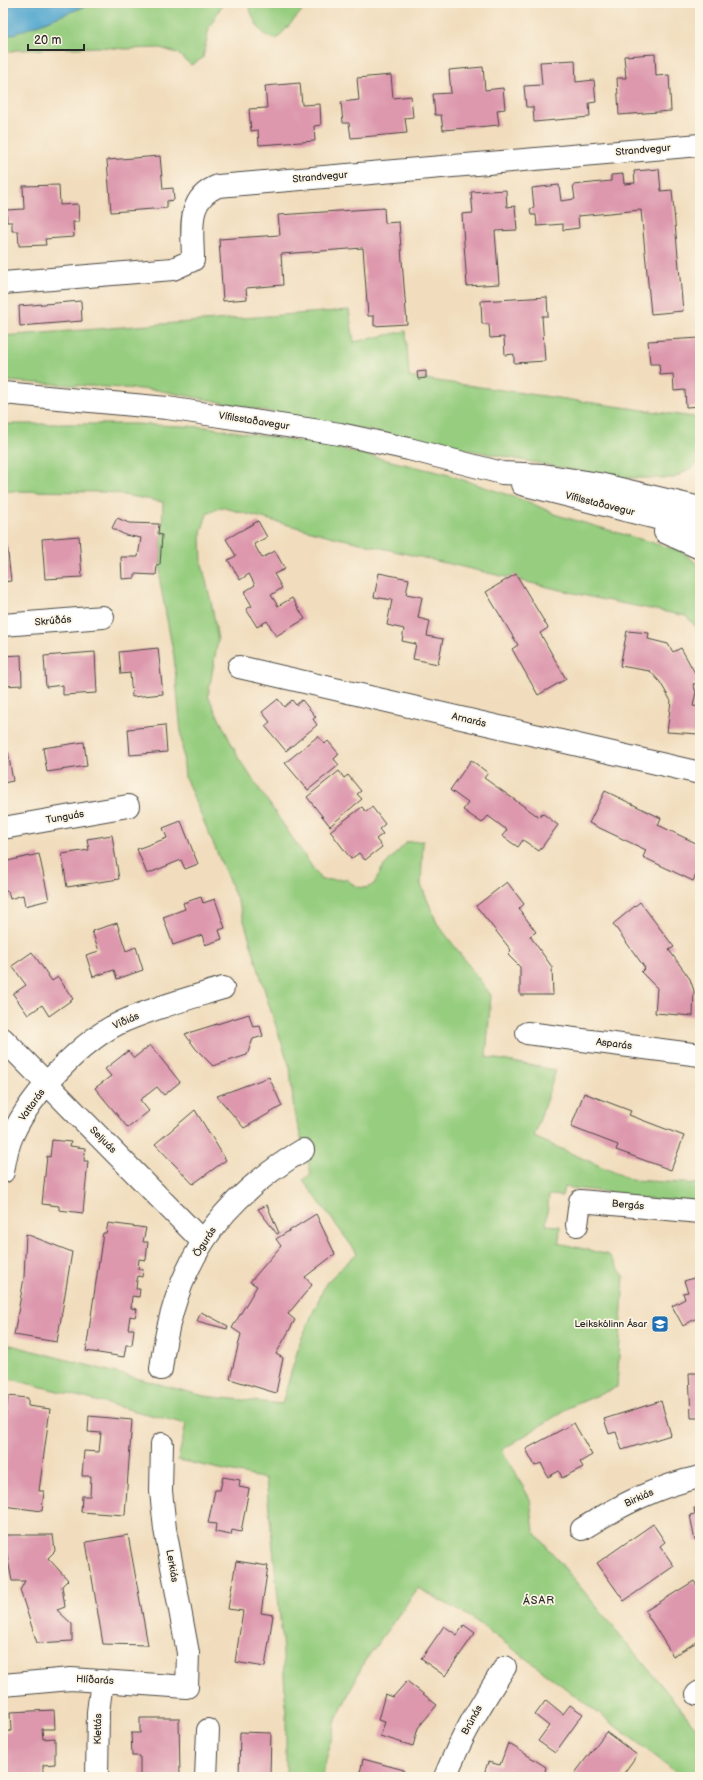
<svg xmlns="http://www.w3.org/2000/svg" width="703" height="1780" viewBox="0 0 703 1780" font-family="'Balsamiq Sans',sans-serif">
	<rect width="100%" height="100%" fill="#fcf5e5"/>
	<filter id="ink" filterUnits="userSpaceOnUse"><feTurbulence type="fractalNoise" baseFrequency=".025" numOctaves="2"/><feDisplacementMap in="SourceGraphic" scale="8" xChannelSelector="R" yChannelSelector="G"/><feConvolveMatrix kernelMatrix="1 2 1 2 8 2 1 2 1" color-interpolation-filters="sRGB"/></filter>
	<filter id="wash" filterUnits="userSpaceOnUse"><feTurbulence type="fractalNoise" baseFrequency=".012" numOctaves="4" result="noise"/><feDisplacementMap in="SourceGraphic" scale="16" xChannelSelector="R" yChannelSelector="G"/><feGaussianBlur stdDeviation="0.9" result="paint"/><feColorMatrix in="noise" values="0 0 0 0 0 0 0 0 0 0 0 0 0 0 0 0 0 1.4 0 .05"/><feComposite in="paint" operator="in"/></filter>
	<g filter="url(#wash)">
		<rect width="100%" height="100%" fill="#f1ddbd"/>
		<path fill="#96cd7f" stroke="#607c55" d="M3,3H223L209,28L203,58L191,65L177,53L160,48L126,49L98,47L16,50L3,53Z
			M247,3H309L277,39C258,37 254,18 247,3Z
			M349,310L354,342L406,331L409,377L700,418V459L693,467L674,478H615L157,390L3,381V336Z
			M3,424H133L206,427L323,445L446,474L529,502L557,515L681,551L700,566V631L686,616L595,598L330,536L221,507L207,514L201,533L202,564L212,606L218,640L208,696L239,759L321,880L346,879L357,887L367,888L374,884L383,867L407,842L423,841L421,885L437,923L491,995L486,1057L556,1070L534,1137L632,1180L700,1184V1202L612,1197L607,1192L564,1187L562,1196L549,1195L546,1225L560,1226L559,1243L609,1255L624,1276L617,1387L570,1407L502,1450L530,1499L534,1531L700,1732V1777H683L472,1618L418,1588L364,1662L336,1720L322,1777H286V1712L282,1637L266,1479L178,1460L186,1424L3,1377V1343L204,1396L282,1404L300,1342L326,1283L357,1253L303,1180L311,1174L294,1112L290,1068L269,1005L240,907L185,777L174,657L160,582L163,502L107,492L3,491Z"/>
		<path fill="#55a8d0" stroke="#406a7e" d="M3,3H94L3,38Z"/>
		<g id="blocks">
			<path fill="#dd98ad" d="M655,54L656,76L669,75L671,111L619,115L617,78H626L624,56Z
				M575,60L576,82L594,80L596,102L589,103L590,117L534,122L533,107H526L524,86L542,85L540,62Z
				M483,67L485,90L503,88L505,109L497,110L499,125L443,130L441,115H435L433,94L451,93L449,70Z
				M391,75L393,98L411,96L413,117L405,118L407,133L351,138L349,123H343L341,102L359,100L357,78Z
				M300,83L302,105L320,104L321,125L314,126L315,141L259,145L258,130L251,131L249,109L267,108L265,86Z
				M160,156L163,189L173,188L174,200L167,201V208L111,212L107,160Z
				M659,169L661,191L672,190L683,311L651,314L641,210L578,216L579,228L563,230V224L537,226L536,215H531L530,209L534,208L532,188L559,185L561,201L575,199L573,185L611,181V175L623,174L624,184L635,183L634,171Z
				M59,185L60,205L78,204L79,222H73L74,237L45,239L46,245L19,246L18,231H12V222H7L6,210L24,209L23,186Z
				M506,190L507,207L515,206L517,230L495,231L499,284L467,286L462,214L473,213L471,192Z
				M384,208L385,223L399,222L407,324L374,326V316H368L363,248L281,254L283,285L246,288L247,299L223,301L219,239L280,235L278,215Z
				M547,297L548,316H542L545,361L514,363V354L505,355L504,337L490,338L489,324H482L481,301Z
				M81,301L82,321L20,326L19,306Z
				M700,338V406L686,407L685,390L674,391L673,374L660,375L659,364H650L648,341Z
				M426,371V378L418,379L417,372Z
				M117,518L129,523L159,524L158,534L162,535L160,565H157L156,575L135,574V578L122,579L121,557H138L141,538L125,535L112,528Z
				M258,521L267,537L254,544L262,558L275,551L285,569L274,574L282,588L271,595L278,606L292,598L305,619L276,636L267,621L257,627L246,609L252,606L244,592L255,585L249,574L240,580L228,560L236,556L226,539Z
				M79,536L82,577L45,579L42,539Z
				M3,544H7L11,581L3,582Z
				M379,573L409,579L406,594L422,597L418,618L430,621L427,636L443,639L438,664L413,659L416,644L402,641L404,629L387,625L392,600L374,597Z
				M516,574L548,628L540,633L566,679L538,695L512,649L518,645L486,592Z
				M627,631L649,633L648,639L668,644L673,652L681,648L700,682L693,684L696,692L693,706L700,707L699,734L667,732L671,701L660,682L650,671L620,666Z
				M158,648L163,694L132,697L130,673L121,674L119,652Z
				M95,652L97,693L63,695V685L46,687L44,656Z
				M21,655L22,685L3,686V656Z
				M278,699L284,707L292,700L296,705L302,700L316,717L313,719L317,725L286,751L265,726L270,722L262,712Z
				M165,725L167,752L130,755L128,729Z
				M318,736L325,744L328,741L339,754L334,759L339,765L308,790L285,763Z
				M84,742L87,766L47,772L43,748Z
				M8,752L13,781L3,783V753Z
				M471,760L488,773L484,778L539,817L542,813L558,825L539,851L523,840L518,847L502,836L507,830L488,816L482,823L463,810L468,803L450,790Z
				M339,771L344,778L348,775L361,791L357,794L362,799L330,826L307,797Z
				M605,791L661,818L658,825L700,845V867L693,881L643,857L646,850L589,823Z
				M362,807L366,812L372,807L385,824L379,829L383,834L376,839L382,847L365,860L359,853L351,859L330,831Z
				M181,821L198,864L185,869L181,860L147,874L137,849L167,838L163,828Z
				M112,835L119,879L67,887L62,854L89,850L87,839Z
				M39,854L49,900L25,906L23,895L10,899L8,891L3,892V862Z
				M507,882L524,904L519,909L536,932L530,936L552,967L553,995H520V967L508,955L511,950L476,906Z
				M201,897L203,903L215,899L225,928L219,930L222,939L205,945L202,935L173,945L163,917L185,909L183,903Z
				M640,902L674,947L669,950L690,979L694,991L693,1016L655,1013L657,988L641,972L645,968L613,924Z
				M117,923L126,951L136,947L143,970L117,979L114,970L93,977L86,955L99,951L92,931Z
				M32,952L52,981L58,977L73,999L49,1016L42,1005L28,1015L13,994L26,985L12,966Z
				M249,1014L253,1027L260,1026L263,1036L253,1039L247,1055L213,1066L196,1049L185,1034Z
				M150,1045L180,1082L164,1095L157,1087L140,1100L149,1111L128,1128L95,1088L111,1076L105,1069L128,1051L134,1058Z
				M269,1077L282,1106L244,1128L217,1096Z
				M584,1093L631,1111L629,1115L684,1136L671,1170L616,1150L618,1145L571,1127Z
				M195,1110L226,1160L193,1184L155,1144Z
				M52,1140L71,1142L70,1146L85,1148L84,1161H88L83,1213L59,1210V1206L42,1204L47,1156L50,1157Z
				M267,1205L279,1233L277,1234L258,1209Z
				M316,1214L335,1254L305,1277L312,1285L288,1314L295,1320L276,1354L283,1358L276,1393L230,1379L241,1334L232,1328L257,1286L250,1282L281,1246L276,1239Z
				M108,1223L146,1228L143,1242H148L146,1260L139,1259L138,1269H143L142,1277L138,1276L137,1280L136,1289H140L139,1297L132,1296L131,1308L137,1309L135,1317L130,1316L129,1323L128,1329H134L132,1345H126L124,1357L86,1351L103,1233H106Z
				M26,1234L72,1252L57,1342L14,1335L24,1278Z
				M700,1276V1316L683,1326L672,1306L685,1299L683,1293L688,1292L684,1281Z
				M201,1312L228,1326L227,1329L197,1321Z
				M689,1373H700V1418H691Z
				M8,1396L28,1398V1406L50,1409L39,1491H44L42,1511L3,1506V1437Z
				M661,1401L671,1435L622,1450L616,1432L609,1434L604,1419Z
				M89,1416L132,1420L125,1515L81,1512L82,1496H90L91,1476H82L84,1451L99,1452L101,1433L88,1432Z
				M574,1423L592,1455L580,1462L583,1467L562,1478L559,1471L548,1477L541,1463L535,1466L526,1449Z
				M223,1477L240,1480L239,1487L249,1489L241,1532L232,1530L231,1535L215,1532L216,1524L208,1523L215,1490H220Z
				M700,1507V1540L695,1541L690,1515L695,1514L694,1508Z
				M653,1524L665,1542L660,1546L674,1566L624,1601L597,1563Z
				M3,1535H53L55,1551L48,1558L68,1580L62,1586L65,1607L57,1610L72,1624V1641L37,1643L20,1590L25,1581H12Z
				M128,1535L148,1645L103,1644L86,1542Z
				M236,1561L268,1566L261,1613L273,1615L265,1667L235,1662L243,1611L228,1609Z
				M694,1581L700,1591V1640L673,1656L645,1611Z
				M464,1625L475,1633L445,1676L421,1659L444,1626L457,1635Z
				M407,1681L437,1705L418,1728L413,1746L380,1736L385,1722L378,1720L385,1694L393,1697Z
				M546,1700L563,1714L570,1705L583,1714L555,1753L538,1741L549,1726L535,1715Z
				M54,1710L55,1729H42L43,1739L55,1738V1764L43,1765V1777H4V1774L6,1775L3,1732L11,1731L10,1712Z
				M140,1718H179L180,1777H140V1756H132L131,1733H140Z
				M240,1732L271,1733L270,1777H239Z
				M606,1732L637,1755L621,1777H581L575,1773Z
				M508,1743L546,1767L544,1777H483L488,1762L500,1765Z
				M363,1759L404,1770L402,1777H359Z"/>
		</g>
	</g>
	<g filter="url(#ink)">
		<use href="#blocks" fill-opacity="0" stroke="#494641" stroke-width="1"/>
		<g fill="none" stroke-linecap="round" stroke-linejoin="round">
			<g stroke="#494641" stroke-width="24">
				<path id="minor" d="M3,283L173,269L193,260C193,231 185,199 218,186L700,145
					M3,393L167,408L340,434L409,449L502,473L543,475L599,484L700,508
					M522,484L700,529
					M665,532L700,548
					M3,625L103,617
					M239,667L700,773
					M3,828L128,806
					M527,1033L700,1055
					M3,1039L203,1242
					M3,1172C5,1159 7,1146 13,1134C31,1094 84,1038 124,1021C156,1007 190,998 223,988
					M577,1225L580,1201L700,1212
					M161,1369C173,1267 216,1202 303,1150
					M582,1529C619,1506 657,1486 700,1477
					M3,1685L71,1679L187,1687L188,1653L165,1529L161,1491L162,1444
					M697,1694L700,1692
					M97,1777L98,1712L102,1681
					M206,1777L208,1730
					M445,1777C462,1735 481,1704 505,1667"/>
			</g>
			<use href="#minor" stroke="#fff" stroke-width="22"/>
		</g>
	</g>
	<defs>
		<g id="school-square" transform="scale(0.9)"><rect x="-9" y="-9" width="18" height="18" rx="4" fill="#1f6fb2" stroke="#fcf5e5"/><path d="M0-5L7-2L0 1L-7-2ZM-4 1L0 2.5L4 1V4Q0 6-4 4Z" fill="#fff"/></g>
	</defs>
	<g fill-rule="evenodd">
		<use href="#school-square" x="660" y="1324"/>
	</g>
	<g text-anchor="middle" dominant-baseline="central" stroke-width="3.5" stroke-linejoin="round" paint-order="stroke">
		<g font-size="10" fill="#2b2b2b" stroke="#fcf5e5">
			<text transform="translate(643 150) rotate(-5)">Strandvegur</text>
			<text transform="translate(320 177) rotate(-5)">Strandvegur</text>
			<text transform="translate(254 421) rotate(9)">Vífilsstaðavegur</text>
			<text transform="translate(600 504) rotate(14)">Vífilsstaðavegur</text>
			<text transform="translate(53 621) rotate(-5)">Skrúðás</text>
			<text transform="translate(469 720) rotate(13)">Arnarás</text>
			<text transform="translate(65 817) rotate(-10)">Tunguás</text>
			<text transform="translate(126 1021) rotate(-24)">Víðiás</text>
			<text transform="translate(614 1044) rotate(7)">Asparás</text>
			<text transform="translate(32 1105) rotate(-54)">Vattarás</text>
			<text transform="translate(103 1140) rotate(45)">Seljuás</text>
			<text transform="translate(628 1205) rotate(5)">Bergás</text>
			<text transform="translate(205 1242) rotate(-57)">Ögurás</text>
			<text transform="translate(639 1498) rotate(-24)">Birkiás</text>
			<text transform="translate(172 1566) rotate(80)">Lerkiás</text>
			<text transform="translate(95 1680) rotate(3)">Hlíðarás</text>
			<text transform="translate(472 1720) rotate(-61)">Brúnás</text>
			<text transform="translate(98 1729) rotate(-89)">Klettás</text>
		</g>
		<g font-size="10" fill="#2b2b2b" stroke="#fcf5e5" text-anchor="end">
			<text x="647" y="1324">Leikskólinn Ásar</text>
		</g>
		<g font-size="11" letter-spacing="1" fill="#2b2b2b" stroke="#fcf5e5">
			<text x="539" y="1600">ÁSAR</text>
		</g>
	</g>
	<rect width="703" height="1780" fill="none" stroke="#fcf5e5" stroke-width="16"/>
	<path d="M28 44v6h56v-6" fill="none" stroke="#2b2b2b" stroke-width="2"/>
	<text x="34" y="44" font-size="12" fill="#2b2b2b" stroke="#fcf5e5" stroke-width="3" paint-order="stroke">20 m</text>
</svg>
